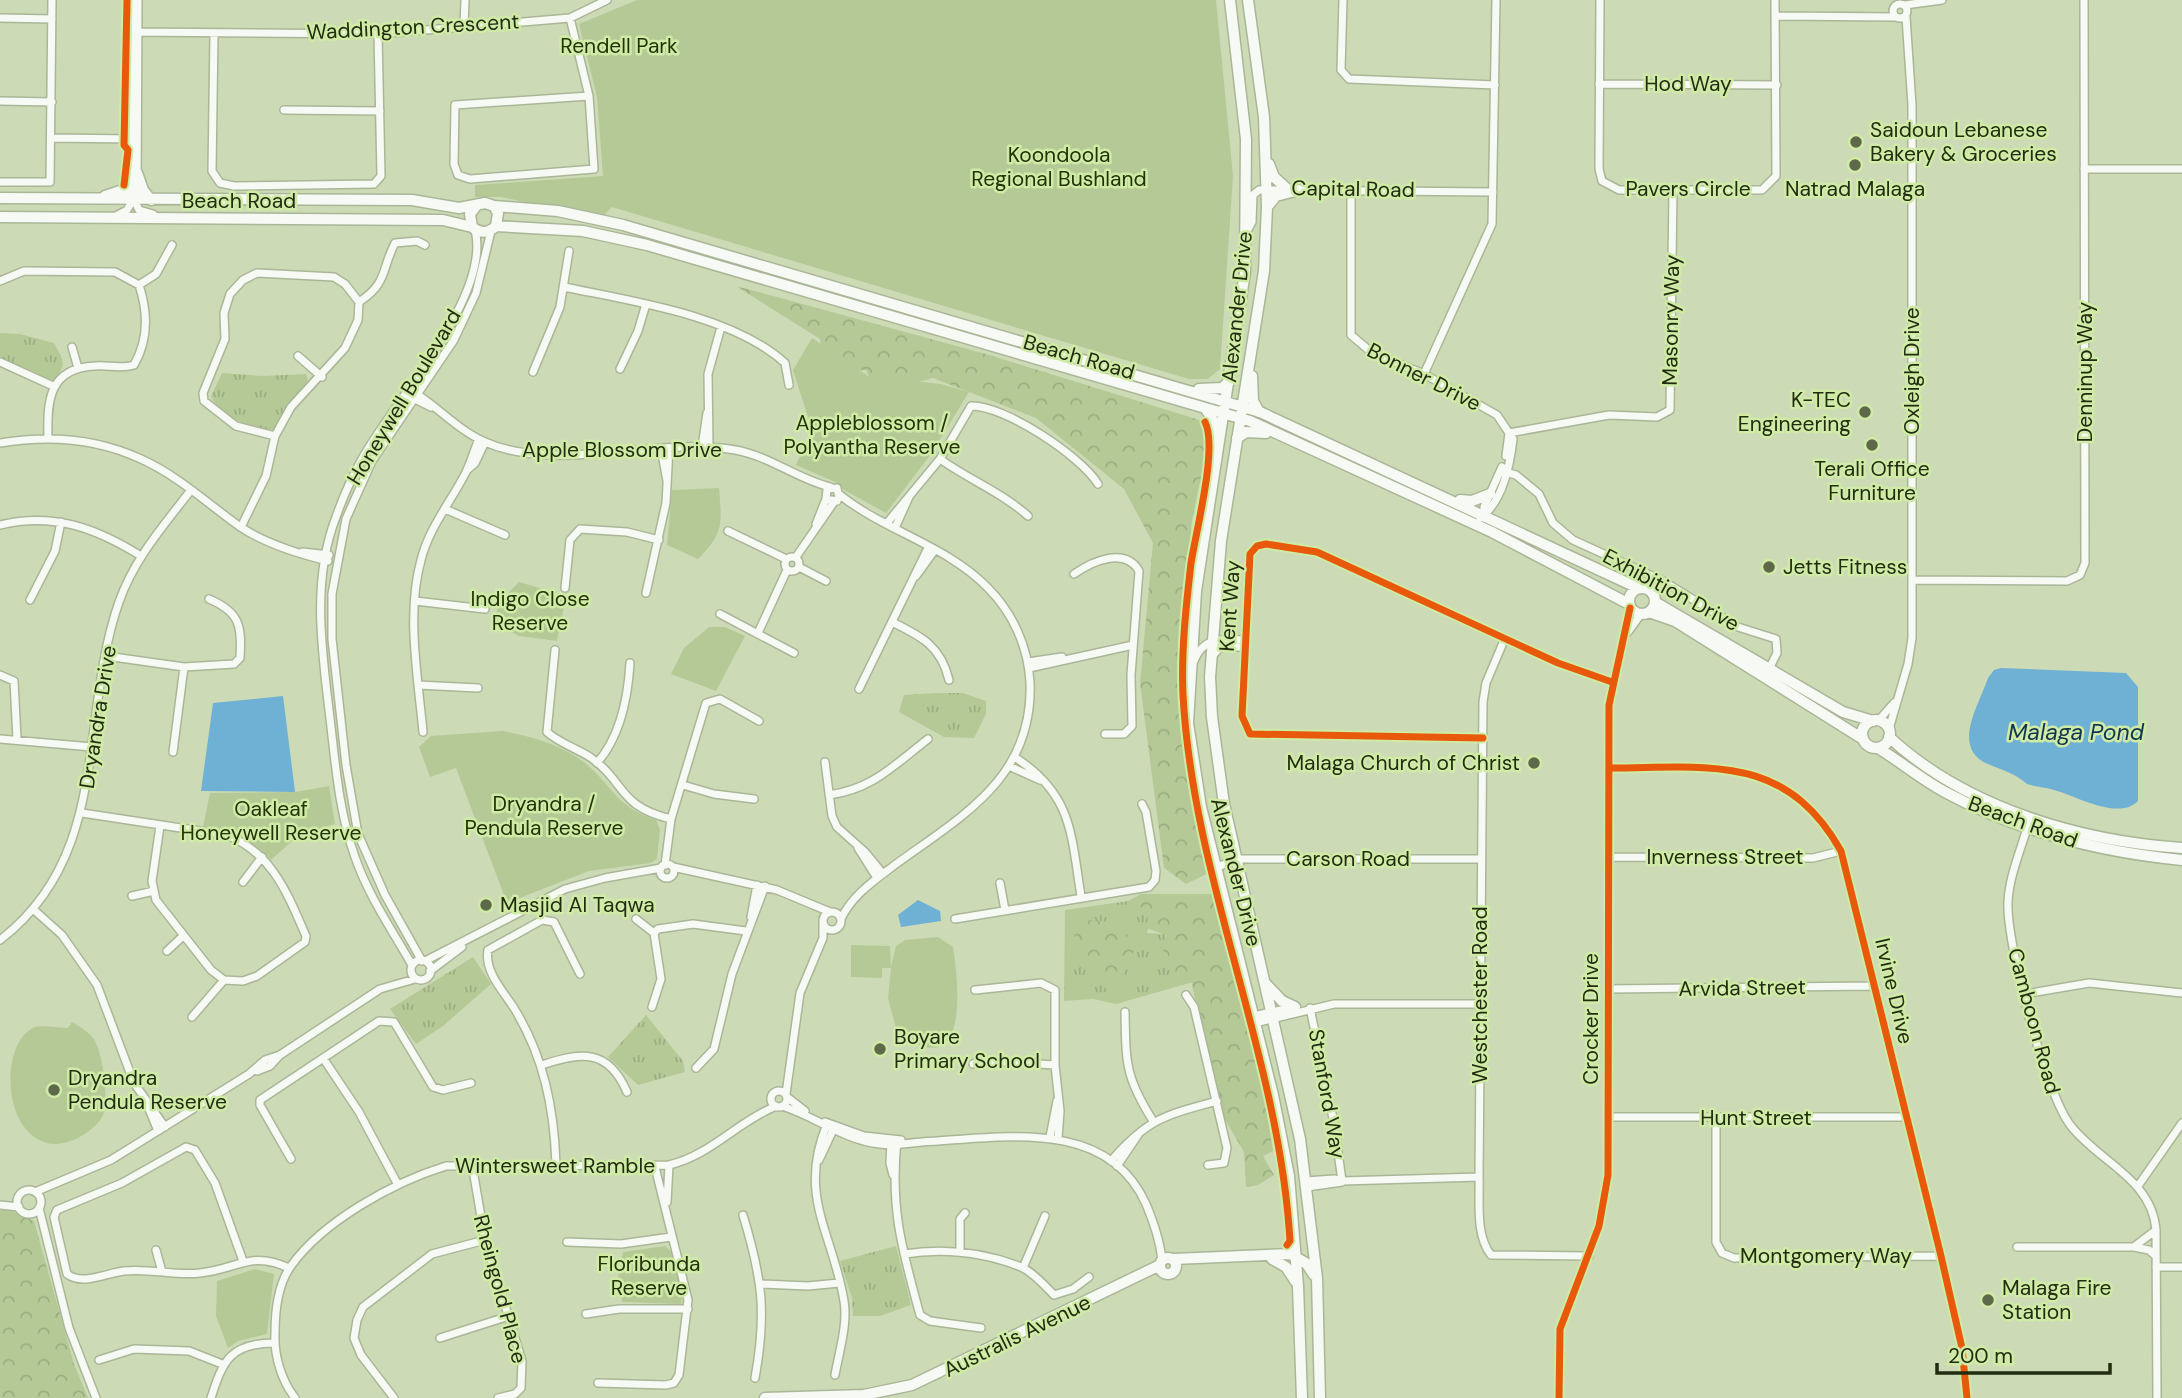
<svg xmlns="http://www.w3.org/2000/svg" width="2182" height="1398" viewBox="0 0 2182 1398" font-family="'DM Sans',sans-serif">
	<defs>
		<pattern id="grass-tufts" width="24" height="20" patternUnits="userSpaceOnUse" patternTransform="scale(1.75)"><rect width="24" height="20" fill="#b5c997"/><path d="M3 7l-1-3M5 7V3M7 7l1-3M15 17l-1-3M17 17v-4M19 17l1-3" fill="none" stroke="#9bad81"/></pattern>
		<pattern id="forest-crowns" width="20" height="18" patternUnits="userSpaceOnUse" patternTransform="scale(1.75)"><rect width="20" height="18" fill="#b5c997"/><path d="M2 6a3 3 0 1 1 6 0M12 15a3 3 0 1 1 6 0" fill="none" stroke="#9bad81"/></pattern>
	</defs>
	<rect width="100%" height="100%" fill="#ccdbb5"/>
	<path fill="url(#grass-tufts)" d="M0,333L20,334L54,343C64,361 67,364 54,380L46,379L4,360L0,356Z
		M222,373L262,376L306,374L308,381L286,407L275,430C253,430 220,417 211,396Z
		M937,693H963L986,701V714L974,738L944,737L899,712L904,695Z
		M1156,897L1147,933L1165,934L1166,945L1193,982L1116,1004L1093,999L1064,1001L1065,910Z
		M473,957L491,984L443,1026L416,1044L390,1009Z
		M646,1015L683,1061L685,1072L638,1085L608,1057Z
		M896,1246L911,1305L880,1316H853L852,1298L840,1261Z"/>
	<path fill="url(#forest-crowns)" d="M736,286L986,354L1206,422L1205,459L1192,520L1182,625L1185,717L1213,871L1186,884L1164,868L1140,683L1153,543L1124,489L1036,418L933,378L901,387L878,398L866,370L847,371L823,358L820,339Z
		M1141,894H1214L1224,907L1261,1070L1273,1151L1263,1156L1274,1175L1258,1185L1246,1187L1244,1152L1220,1111L1191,981L1161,966L1166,935L1146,928L1149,910L1126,902Z
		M1090,920L1110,922L1135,945C1133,962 1121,972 1115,989L1108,991L1093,972L1080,968L1072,941L1082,924Z
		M5,1208L34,1221L74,1364L88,1398H0V1209Z"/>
	<path fill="#b5c997" d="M637,0H1216L1233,176L1220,369L1208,379H1189L612,207L601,218L501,197H475V185L603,176L597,97L579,24Z
		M812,338L868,376L941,384L969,392L931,454L886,513L844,490L835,482L796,465L812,430L793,370Z
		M719,488C722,523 724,533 698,559L667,545L672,490Z
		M519,582L553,592L565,602L557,641L519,636L495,623L498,603Z
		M709,627H725L745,636L716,691L671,674L684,648Z
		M503,731C530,736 563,745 585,763C614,787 616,807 656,820L660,830L657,859L651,863L589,871L507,903L456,768L430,777L419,747L431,736Z
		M329,786L335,824L300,834L271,860C249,840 233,832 203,827L210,793L295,792Z
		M938,937L953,947C960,991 968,1085 897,1032L888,998L891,968H882V978L851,977V945L890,946L891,967L896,946L905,940Z
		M72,1022C80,1027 88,1031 93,1038C103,1051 110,1103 102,1117C97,1126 87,1133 78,1138C69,1142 57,1146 47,1143C1,1131 0,1041 35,1027C44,1025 58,1028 68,1028Z
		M665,1246C679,1256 685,1288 681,1304L622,1302L618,1277L623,1252Z
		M255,1269L274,1274L267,1334L238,1341L228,1348L216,1316L217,1281Z"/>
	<path fill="#6fb0d5" d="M2001,668L2126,673L2138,687V801C2118,821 2077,796 2054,790C2045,787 2036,787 2027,784C2016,774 2002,770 1988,764C1951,748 1978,707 1988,678L1994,670Z
		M283,696L295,792L201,791L213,703Z
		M918,900L940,911L941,921L901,927L898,915Z"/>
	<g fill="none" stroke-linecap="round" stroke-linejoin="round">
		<g stroke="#aab698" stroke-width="10">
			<path id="minor" d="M132,0L131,193L139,210L153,214
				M1343,0L1341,70L1349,79L1495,85
				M1600,0L1599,169L1602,181L1619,190H1762L1776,176L1775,0
				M1893 11a7 7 0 1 1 14 0a7 7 0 1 1-14 0Z
				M1905,5L1942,0
				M1775,16L1895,17
				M0,18L52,19
				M570,18L589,96L594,169L470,179L458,175L454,164L455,105L589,96
				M464,26L465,0
				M132,32L378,34L570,18L607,0
				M214,34L212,171L220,183L234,186L374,184L381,176L378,34
				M1599,84L1777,85
				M0,101L52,102
				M284,110L380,111
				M51,138L135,139
				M2084,169H2182
				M0,182H50L52,0
				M1351,190V335L1371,352L1424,374L1497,415L1513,439C1510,465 1502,503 1480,518
				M114,217L127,210L137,193L138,0
				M1247,231L1252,222L1253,195L1259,190L1493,192
				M0,281L24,271L115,272L139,285C148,312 149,339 134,365C121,369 108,365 95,366C49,368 47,400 48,438
				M139,285L156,274L172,245
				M564,287C631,301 732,315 785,363L789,385
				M359,302C388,283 381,270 395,243L417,241L425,245
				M72,347L78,368
				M298,356L322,377
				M0,362L53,386
				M620,369L638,331L646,304
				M533,372L560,307L569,251
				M1424,374L1492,224L1496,0
				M415,393C439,408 458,430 485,442C557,474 657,436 735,450C770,456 797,479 830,487
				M405,394L431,407
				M1509,433L1609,415L1657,417L1670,410L1673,190
				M0,443C48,435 96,438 141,459C177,475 207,503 239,526C264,543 299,554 328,561
				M702,447L707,413
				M709,447L708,374L721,327
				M661,448L667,481
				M1506,456L1509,433
				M940,459C968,479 1004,494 1028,516
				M467,470L475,463L485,442
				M1501,471L1516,475L1539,494L1553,523L1573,540L1663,581L1738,627L1776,639L1777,653L1769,669
				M840,495C885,531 948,546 988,588C1013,613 1028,647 1030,682C1034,779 960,817 892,867C872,882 851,897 841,919
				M837,501L826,499L827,489L837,488L839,498
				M445,509L505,535
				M1484,518V507L1502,467
				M887,523L940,459L971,406C1004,405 1081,456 1098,484
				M816,524L826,499
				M0,525C53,512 96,528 141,556
				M241,527L266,476L275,436L291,407L345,348L358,320L359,302L345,284L334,277L257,273L243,280L230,294L224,313L225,339L203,393L204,401L236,426L275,436
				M895,528L909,497
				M728,531L786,559
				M303,552L329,555
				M785 564a7 7 0 1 1 14 0a7 7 0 1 1-14 0Z
				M796,557L834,502
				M799,567L826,581
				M1074,574C1091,562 1125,546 1139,571L1131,675L1132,726L1124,734H1105
				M916,576L934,551
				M1913,580L2067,581L2080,575L2085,563L2084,0
				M565,588L570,540L580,529L627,532L659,540
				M646,593L666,503L669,448
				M30,600L55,551L61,522
				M415,601L485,609
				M720,614L794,653
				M892,622C921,636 941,646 949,680
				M1628,632L1641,614
				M758,633L787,570
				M1505,638L1486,683L1483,702L1479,1177C1480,1201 1475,1235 1491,1255L1589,1256
				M555,650L547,732C559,743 576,748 590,757C626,782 617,806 671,819
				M1213,655L1221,647H1243
				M106,656L184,667L234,664L240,658C242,626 240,612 209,599
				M1194,661C1203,637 1222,639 1244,640
				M1028,662L1062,657
				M1029,668L1133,645
				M0,675L14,681L17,739
				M418,685L478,688
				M859,689L928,548
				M1878,721L1894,703
				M1889,729L1908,664L1912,638V105L1906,17
				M423,732C418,677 406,614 421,560C429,528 450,503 465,474C471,463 474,450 479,439
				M1483,738L1250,734L1242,716L1250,554L1257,546L1266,544L1317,552L1558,663L1612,682
				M0,739L92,747
				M173,752L184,667
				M1016,758C1073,795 1071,835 1081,896
				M825,762L832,816L837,827L865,852L883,874
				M597,763C620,737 628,697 630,663
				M1011,767L1040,780
				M1610,768C1708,768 1785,752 1841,851L1941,1256L1962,1348L1967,1398
				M683,785L714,794L754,799
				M829,795C873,789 894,765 928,739
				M82,813L227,835C273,854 287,893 306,936L305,942L257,976L243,981L224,980L211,970L156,900L152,881L160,826
				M2028,825C2021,849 2009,877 2008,902C2006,943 2046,1095 2071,1126C2099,1162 2152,1179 2156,1230L2157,1398
				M858,848L877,878
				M1608,857L1813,858L1841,851
				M660 871a7 7 0 1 1 14 0a7 7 0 1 1-14 0Z
				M665,865L671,819L706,703L720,699L759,721
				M673,867L777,890L830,912
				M1218,867L1236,859H1480
				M243,882L262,857
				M1000,883L1005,910
				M132,896L154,891
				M33,909L62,935L97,985L134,1083L165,1127
				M823 921a9 9 0 1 1 18 0a9 9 0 1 1-18 0Z
				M751,917L757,885
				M636,919L654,933
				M955,919L1149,887L1155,880L1156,871L1146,812L1142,804
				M0,940C112,854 78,719 119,602C134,559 164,525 191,490
				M167,951L183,936
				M411 970a10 10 0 1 1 20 0a10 10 0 1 1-20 0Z
				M422,961L385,895L358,834L346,765L332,639V594L346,519L372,461L454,340L476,293L491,231
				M425,961L565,889L605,878L661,868
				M412,965C392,930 368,895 355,857C340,815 336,771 331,727C323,657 310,584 336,517C343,497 352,477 362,459C393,402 492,296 475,230
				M430,971L462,947
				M1609,989L1875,986
				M975,990L1041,983L1055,990V1065L1060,1111L1058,1138
				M2025,994L2089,983L2182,993
				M1186,995L1194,1007L1227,1148L1224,1163L1208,1165
				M652,1007L661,979L654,933L658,929L693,924L746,931
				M1310,1008L1334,1123L1342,1181L1479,1177
				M1125,1012C1126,1064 1125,1076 1153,1121
				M1253,1016L1294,1007
				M192,1017L224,980
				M1255,1023L1334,1004H1480
				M323,1058L359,1112L398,1185
				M973,1064L987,1061L1055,1065
				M542,1065C581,1052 608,1048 627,1092
				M696,1068L714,1049L732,974L765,886
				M257,1071L270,1066L280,1055L380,989L415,979
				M771 1099a8 8 0 1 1 16 0a8 8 0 1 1-16 0Z
				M786,1094L800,993L823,938V924
				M787,1097L805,1111
				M146,1102L158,1131
				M782,1106C817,1117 843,1140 880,1144C896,1146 908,1143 922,1142C999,1138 1107,1116 1146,1204C1154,1223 1160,1240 1162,1260
				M1608,1117H1905
				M1716,1118V1242L1722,1253L1734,1258L1941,1256
				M825,1122L864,1136L901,1140
				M827,1124C797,1196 833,1233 844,1301C848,1324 839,1352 835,1375
				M1050,1137L1057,1101
				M897,1140C890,1209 902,1249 920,1315L930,1321L981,1328
				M891,1142L890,1163L893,1175
				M291,1159L260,1105V1100L379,1021L394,1022L433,1087L443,1090L471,1083
				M819,1160L833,1130
				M1111,1161C1147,1119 1165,1115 1217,1101
				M472,1164L485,1240L522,1361L521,1388L515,1394L498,1398
				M556,1164C554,1108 544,1057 514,1008C503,991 484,971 488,950L542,920L554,922L580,974
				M1117,1166L1138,1135
				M1306,1181L1334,1179L1342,1181
				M2138,1186L2182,1123
				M1307,1187L1342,1182
				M17 1202a12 12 0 1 1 24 0a12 12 0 1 1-24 0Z
				M35,1192L111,1160L249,1074L265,1060L280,1055
				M667,1202L669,1165
				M0,1205L19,1207
				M39,1208L69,1328L96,1398
				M743,1215C762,1278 767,1312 755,1378
				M567,1242L621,1244L671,1237
				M2135,1246L2156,1230
				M2017,1247H2134L2149,1250L2156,1256
				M156,1250L162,1272
				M960,1251V1219L965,1213
				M904,1254C944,1248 983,1252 1021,1267C1033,1272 1045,1286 1054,1295L1073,1289L1089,1277
				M243,1261L215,1183L195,1150L186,1147L122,1183L57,1210L54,1217L67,1274C83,1286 106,1273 124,1271C150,1268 175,1276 200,1273C238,1269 251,1250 289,1268
				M2156,1267H2182
				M1023,1268L1045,1216
				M762,1284L808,1286L839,1283
				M586,1314L619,1309H688
				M440,1338L509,1316
				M99,1360L134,1349L189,1351L222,1364
				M598,1383L666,1385L674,1383L679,1375L688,1300L655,1167
				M211,1398C223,1360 231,1343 274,1343
				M295,1398C281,1380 274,1355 275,1333C275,1312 278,1284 291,1266C323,1221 394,1182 446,1166L669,1165C711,1155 737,1122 776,1106
				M394,1398L361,1355L354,1338L357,1320L363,1307L432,1254L485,1240
				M1559,1398L1560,1329L1599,1226L1608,1175L1609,705L1630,608"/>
		</g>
		<g stroke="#aab698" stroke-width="13">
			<path id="major" d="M1230,0L1246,139L1245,272L1196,591L1188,723L1201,807L1273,1095L1289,1176L1298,1286L1302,1398
				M1248,0L1264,117L1267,207L1264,271L1221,541L1210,677L1212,717L1224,804L1300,1139L1317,1278L1320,1398
				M1269,164L1274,177L1286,188
				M137,173L143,190L151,200
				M105,196L126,189L131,180
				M0,198L412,200L459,208L485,203L494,206L498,213L496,226C489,233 480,234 472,227L470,214L476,206
				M494,206L558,211L623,225L1260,412L1638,588
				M1267,207L1276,196L1299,190
				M0,217L443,220L472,227
				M496,226L583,231L647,245L1250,421L1492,532L1629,604
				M1252,376L1253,401L1259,412
				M1199,389L1222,388L1229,382
				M1206,409L1213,421V450
				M1237,438L1246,432L1266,433
				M1460,500L1472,501L1490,494
				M1629 601a13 13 0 1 1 26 0a13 13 0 1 1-26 0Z
				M1655,602L1843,712L1873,721
				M1649,612L1675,621L1863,739
				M1862 734a14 14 0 1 1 28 0a14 14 0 1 1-28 0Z
				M1889,737C1966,808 2079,841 2182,848
				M1878,748C1901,762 1921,779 1945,792C2019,832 2099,852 2182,860
				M1265,983L1282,1001L1295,1007
				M1160 1266a8 8 0 1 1 16 0a8 8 0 1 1-16 0Z
				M1174,1259L1290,1254L1306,1263L1314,1275
				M1272,1259L1286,1267L1296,1282
				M765,1398L864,1395L912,1385L1160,1265"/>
		</g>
		<use href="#minor" stroke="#f7faf4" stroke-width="7"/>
		<use href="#major" stroke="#f7faf4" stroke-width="10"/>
		<g stroke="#cfeba5" stroke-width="11">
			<path id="cycleway" d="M124,185L128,150L124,145L127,0
				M1205,422C1218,447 1196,531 1191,563C1186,606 1181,652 1183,695C1193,881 1279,1055 1290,1241L1287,1245
				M1483,738L1250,734L1242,716L1250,554L1257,546L1266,544L1317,552L1558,663L1612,682
				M1610,768C1708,768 1785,752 1841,851L1941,1256L1962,1348L1967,1398
				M1559,1398L1560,1329L1599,1226L1608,1175L1609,705L1630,608"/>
		</g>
		<use href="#cycleway" stroke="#e8590c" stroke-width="7"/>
	</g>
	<g fill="#5e694a" stroke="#cfeba5" stroke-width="2.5">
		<circle cx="1856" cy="142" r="7"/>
		<circle cx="1855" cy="165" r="7"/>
		<circle cx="1865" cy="412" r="7"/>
		<circle cx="1872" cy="445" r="7"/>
		<circle cx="1769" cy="567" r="7"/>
		<circle cx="1534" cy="763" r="7"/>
		<circle cx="486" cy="905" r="7"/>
		<circle cx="880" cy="1049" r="7"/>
		<circle cx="54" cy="1090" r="7"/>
		<circle cx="1988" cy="1300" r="7"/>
	</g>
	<g text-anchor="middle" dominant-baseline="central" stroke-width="5" stroke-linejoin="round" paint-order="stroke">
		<g font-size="21" fill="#222c11" stroke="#cfeba5">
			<text transform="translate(413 27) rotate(-3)">Waddington Crescent</text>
			<text x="1688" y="84">Hod Way</text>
			<text transform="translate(1353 189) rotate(1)">Capital Road</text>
			<text x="1688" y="189">Pavers Circle</text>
			<text x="239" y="201">Beach Road</text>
			<text transform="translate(1237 307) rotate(-84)">Alexander Drive</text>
			<text transform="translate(1671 320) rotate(-89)">Masonry Way</text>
			<text transform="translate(1079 357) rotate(16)">Beach Road</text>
			<text transform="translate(1912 371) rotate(-90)">Oxleigh Drive</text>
			<text transform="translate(2085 372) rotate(-90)">Denninup Way</text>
			<text transform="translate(1424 377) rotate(27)">Bonner Drive</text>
			<text transform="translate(404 397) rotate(-59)">Honeywell Boulevard</text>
			<text x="622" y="450">Apple Blossom Drive</text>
			<text transform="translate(1671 590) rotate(28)">Exhibition Drive</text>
			<text transform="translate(1230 606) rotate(-86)">Kent Way</text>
			<text transform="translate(98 717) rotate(-81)">Dryandra Drive</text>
			<text transform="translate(2023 822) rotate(20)">Beach Road</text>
			<text x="1725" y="857">Inverness Street</text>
			<text x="1348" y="859">Carson Road</text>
			<text transform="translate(1236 872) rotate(76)">Alexander Drive</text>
			<text transform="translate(1742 988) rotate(-1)">Arvida Street</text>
			<text transform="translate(1894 991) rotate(77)">Irvine Drive</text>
			<text transform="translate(1480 995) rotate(-90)">Westchester Road</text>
			<text transform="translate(1591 1019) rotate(-90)">Crocker Drive</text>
			<text transform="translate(2034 1021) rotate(75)">Camboon Road</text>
			<text transform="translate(1327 1094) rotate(80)">Stanford Way</text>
			<text x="1756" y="1118">Hunt Street</text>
			<text x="555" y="1166">Wintersweet Ramble</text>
			<text x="1826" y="1256">Montgomery Way</text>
			<text transform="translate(500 1289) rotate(75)">Rheingold Place</text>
			<text transform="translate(1017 1336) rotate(-26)">Australis Avenue</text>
		</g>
		<g font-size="21" fill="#243208" stroke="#cfeba5">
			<text x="619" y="46">Rendell Park</text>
			<text x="1059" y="155">Koondoola<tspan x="1059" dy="24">Regional Bushland</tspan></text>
			<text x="872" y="423">Appleblossom /<tspan x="872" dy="24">Polyantha Reserve</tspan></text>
			<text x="530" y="599">Indigo Close<tspan x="530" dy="24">Reserve</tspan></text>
			<text x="544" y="804">Dryandra /<tspan x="544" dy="24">Pendula Reserve</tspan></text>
			<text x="271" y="809">Oakleaf<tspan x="271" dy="24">Honeywell Reserve</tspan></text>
			<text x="649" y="1264">Floribunda<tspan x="649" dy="24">Reserve</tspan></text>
		</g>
		<g font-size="21" fill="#222c11" stroke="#cfeba5" text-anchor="start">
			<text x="1870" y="130">Saidoun Lebanese<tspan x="1870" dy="24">Bakery &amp; Groceries</tspan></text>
			<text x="1855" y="189" text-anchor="middle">Natrad Malaga</text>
			<text x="1851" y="400" text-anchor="end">K-TEC<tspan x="1851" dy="24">Engineering</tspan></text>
			<text x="1872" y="469" text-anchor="middle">Terali Office<tspan x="1872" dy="24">Furniture</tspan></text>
			<text x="1783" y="567">Jetts Fitness</text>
			<text x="1520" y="763" text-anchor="end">Malaga Church of Christ</text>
			<text x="500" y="905">Masjid Al Taqwa</text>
			<text x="894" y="1037">Boyare<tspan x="894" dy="24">Primary School</tspan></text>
			<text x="68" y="1078">Dryandra<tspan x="68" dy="24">Pendula Reserve</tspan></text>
			<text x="2002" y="1288">Malaga Fire<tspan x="2002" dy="24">Station</tspan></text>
		</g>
		<g font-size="23" font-style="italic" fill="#123652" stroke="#cfeba5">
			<text x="2076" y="732">Malaga Pond</text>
		</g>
	</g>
	<path d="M1937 1363v10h173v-10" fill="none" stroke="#222c11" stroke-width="3.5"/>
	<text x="1948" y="1363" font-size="21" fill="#222c11" stroke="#cfeba5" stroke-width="5" paint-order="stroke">200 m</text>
</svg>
